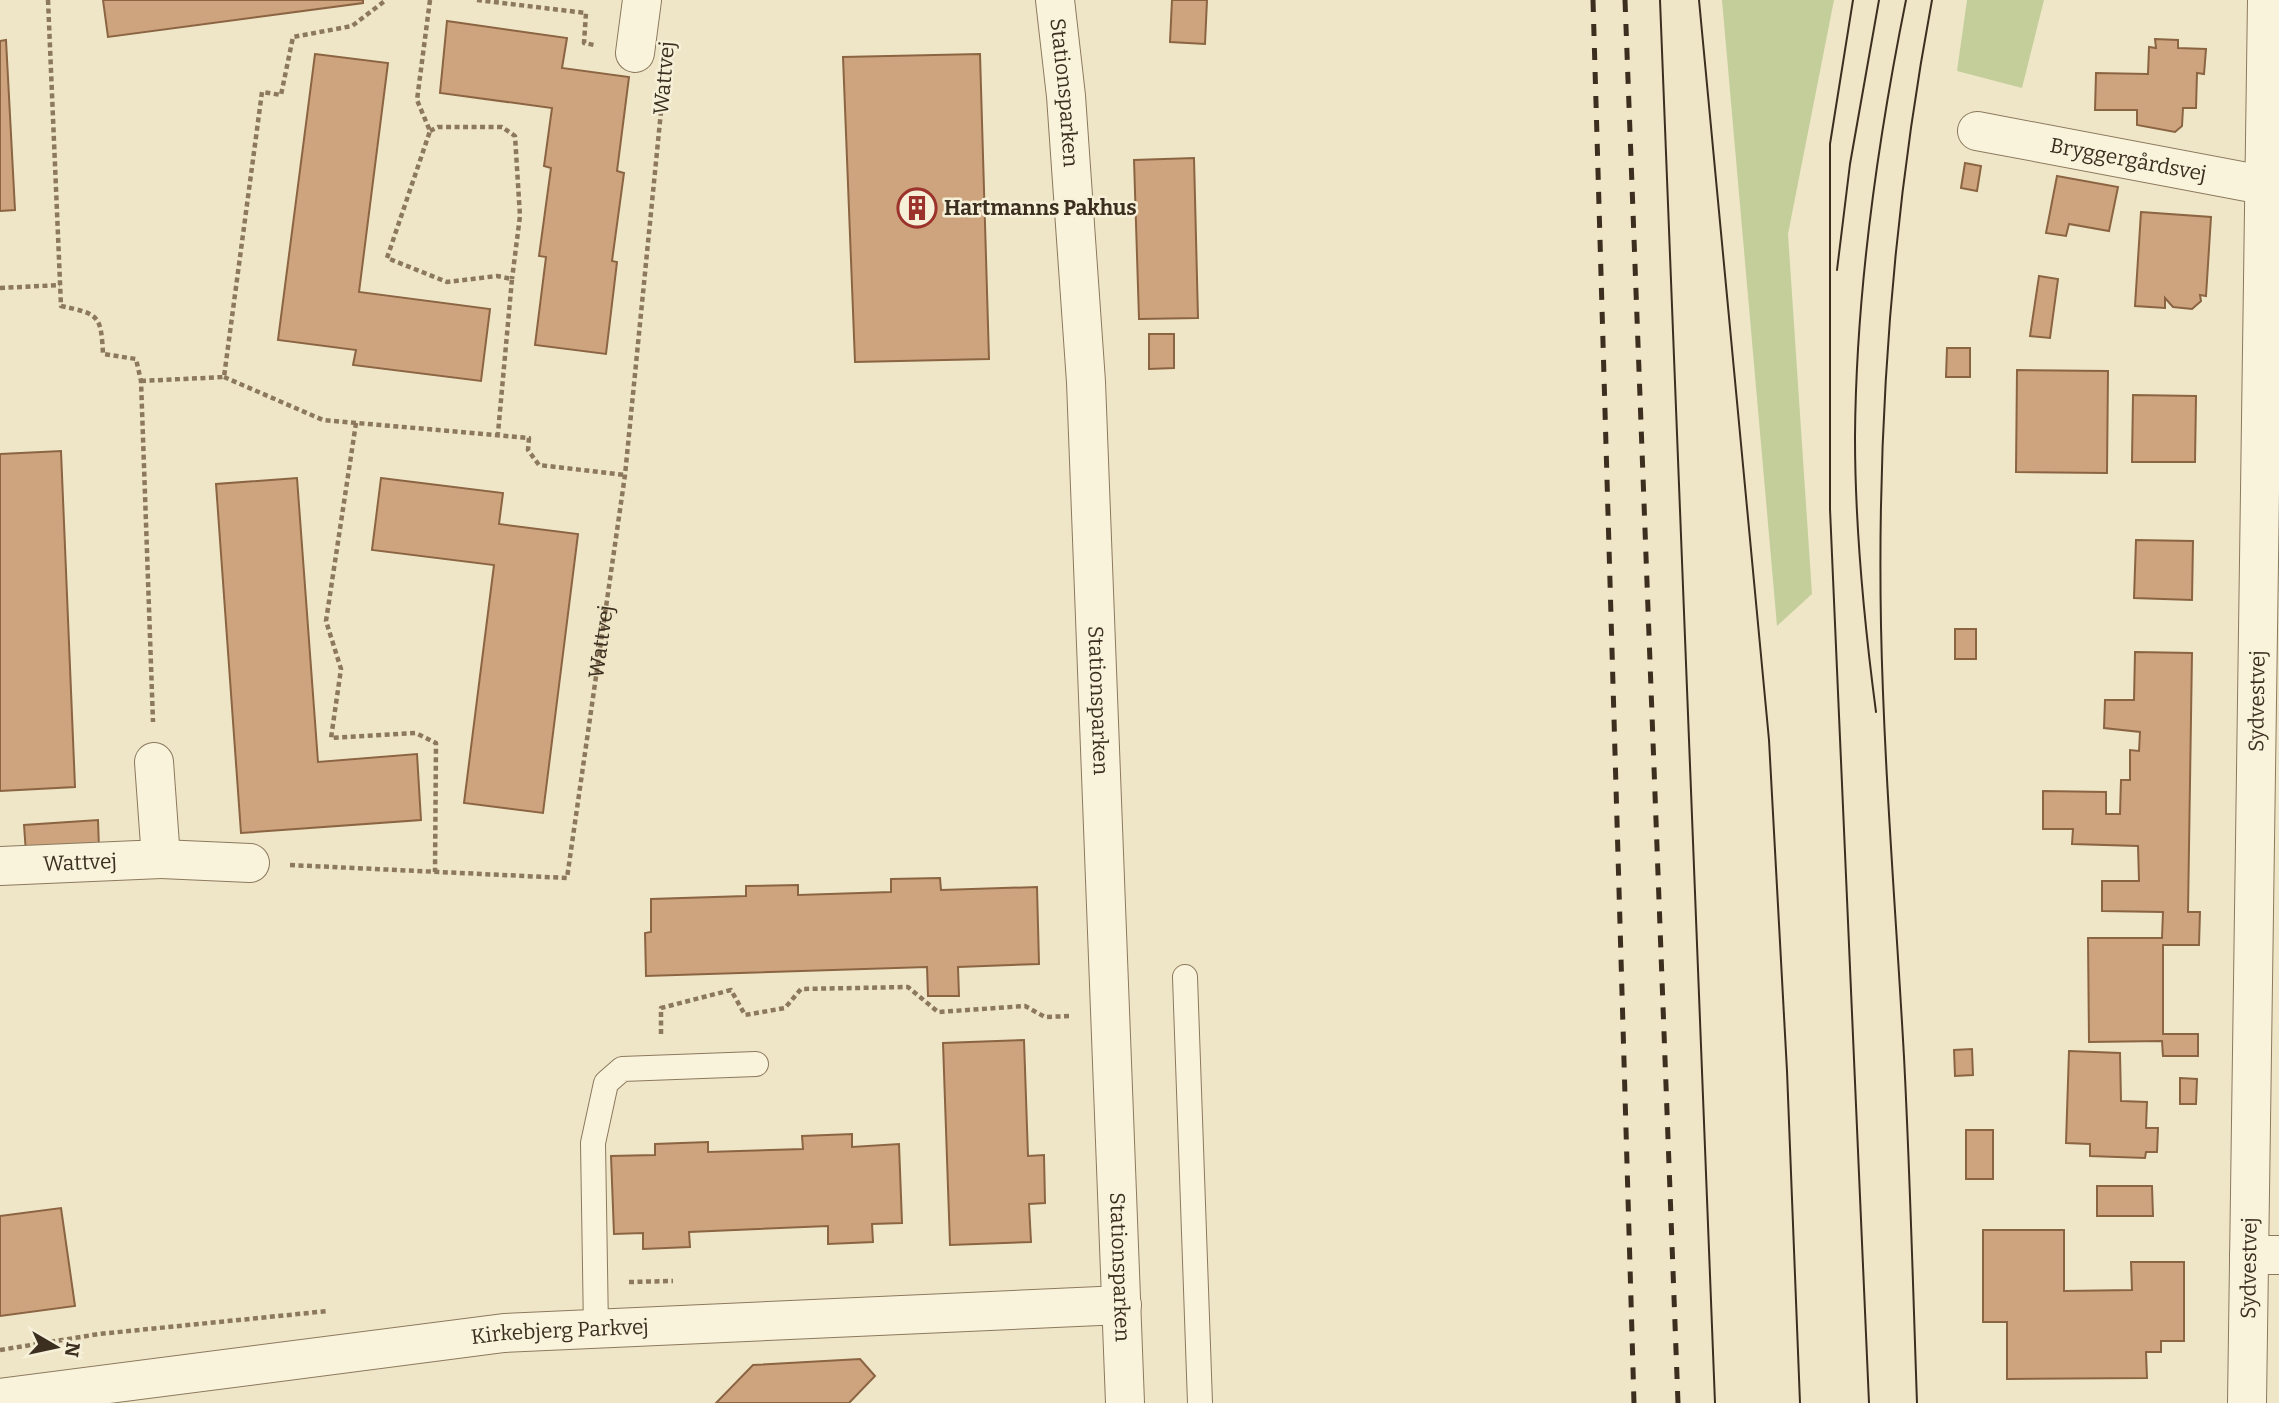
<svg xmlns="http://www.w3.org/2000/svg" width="2279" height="1403" viewBox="0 0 2279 1403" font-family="Bitter,serif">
	<rect width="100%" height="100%" fill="#efe6c8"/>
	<path fill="#c4ce9b" d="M1722,0H1834L1788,234L1812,594L1777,626Z
		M1967,0H2044L2022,88L1957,71Z"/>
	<path fill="#cda47e" stroke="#8b6442" stroke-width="2" d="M103,0H363V3L108,37Z
		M1172,0H1207L1205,44L1170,42Z
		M447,21L567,38L562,68L629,77L617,171L624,173L612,261L617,262L606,354L535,345L546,257L539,256L551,168L544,166L552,108L440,93Z
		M2155,39L2178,40V48L2206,49L2204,74L2197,73L2196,108H2183L2182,126L2175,132L2137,125V110H2095L2096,73L2148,74L2149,47L2156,48Z
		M6,40L15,210L0,211V41Z
		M315,54L388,63L359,292L490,309L481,381L353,365L356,350L278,340Z
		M980,54L989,359L855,362L843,57Z
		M1194,158L1198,318L1139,319L1134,160Z
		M1965,163L1981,166L1977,191L1961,188Z
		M2057,176L2118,187L2109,231L2069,224L2066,236L2046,233Z
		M2141,212L2211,217L2206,296L2200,295L2201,301L2192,309L2173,307L2165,298V308L2135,306Z
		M2039,276L2058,279L2050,338L2030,336Z
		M1149,334H1174V368L1149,369Z
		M1947,348H1970V377H1946Z
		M2017,370L2108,371L2107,473L2016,472Z
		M2133,395L2196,396L2195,462H2132Z
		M61,451L75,787L0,791V454Z
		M297,478L318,762L417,754L421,820L241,833L216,484Z
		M381,478L503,493L499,524L578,534L543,813L464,803L494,565L372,550Z
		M2136,540L2193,541L2192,600L2134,598Z
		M1955,629H1976V659H1955Z
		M2135,652L2192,653L2188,912H2200L2199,945H2163V1034H2198V1056H2163L2162,1041L2089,1042L2088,938H2162L2163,912L2102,911V881H2139L2138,846L2072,844L2073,829H2043V791L2106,792V814H2120L2121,780H2130V750L2139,751L2140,732L2104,728L2105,700H2134Z
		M98,820L99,849L26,853L24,825Z
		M940,878L941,890L1037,887L1039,964L958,967L959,996H928L927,967L646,976L645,933L651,932V899L746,896V886L798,885V895L891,892V879Z
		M1024,1040L1028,1156L1044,1155L1045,1203L1029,1204L1031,1242L950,1245L943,1043Z
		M1972,1049L1973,1075L1955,1076L1954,1050Z
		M2069,1051L2120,1053L2121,1101L2147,1102L2146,1128H2158L2157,1152H2146L2145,1158L2090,1156V1144L2066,1143Z
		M2180,1078L2197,1079L2196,1104H2180Z
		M1966,1130H1993V1179H1966Z
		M852,1134V1147L899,1144L902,1223L872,1224L873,1242L828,1244V1226L689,1232L690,1247L643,1249V1233L614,1234L611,1156L655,1155V1144L708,1142V1152L803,1149L802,1136Z
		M2097,1186H2152L2153,1216H2097Z
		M61,1208L75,1306L0,1316V1216Z
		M1983,1230H2064V1291L2132,1290L2131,1262H2184V1341H2161V1352H2146L2147,1378L2007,1379V1322H1983Z
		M860,1359L875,1376L849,1403H716L753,1365Z"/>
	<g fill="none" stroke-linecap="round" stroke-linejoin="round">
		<g stroke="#8c795d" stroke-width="26">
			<path id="service" d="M1185,977L1200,1403
				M596,1329L593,1143L606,1083L622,1069L756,1064"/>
		</g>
		<g stroke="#8c795d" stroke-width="40">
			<g id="minor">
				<path d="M635,53L642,0"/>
				<path id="s2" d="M1977,131L2279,188"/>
				<path d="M161,859L250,863"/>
				<path id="s3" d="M0,866L161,859L154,762"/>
				<path d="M2249,1255H2279"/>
				<path id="s4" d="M0,1398L504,1333L1122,1305"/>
			</g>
		</g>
		<g stroke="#8c795d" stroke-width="40">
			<g id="tertiary">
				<path id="s5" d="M1055,0L1066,96L1086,382L1125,1403"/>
				<path id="s6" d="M2247,1403L2267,0"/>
			</g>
		</g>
		<g stroke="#8c795d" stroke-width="4.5" stroke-dasharray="5 3.5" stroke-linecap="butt">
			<path d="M48,0L61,306C99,314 101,315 103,354L136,359L141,381L153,722"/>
			<path d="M430,0L417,100L430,131L387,258L447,282L497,276L512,279L498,433"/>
			<path d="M477,0L586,13L584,43L594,45"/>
			<path d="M430,131L438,127H502L515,136L520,216L512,279"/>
			<path d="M0,288L60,285"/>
			<path d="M224,377L323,420L529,438L528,450L539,465L625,475"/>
			<path d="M141,381L224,377L262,92L281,95L293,37L352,26L386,0"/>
			<path d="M356,423L326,621L341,669L331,738L416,733L436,743L435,872"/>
			<path id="s1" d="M290,865L567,878L625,475L664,81"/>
			<path d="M661,1034V1008L731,990L745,1015L785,1008L801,989L908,987L938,1012L1025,1006L1045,1017L1070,1016"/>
			<path d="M629,1282L673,1281"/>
			<path d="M0,1350L99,1334L328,1311"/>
		</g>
		<use href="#service" stroke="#f9f3dc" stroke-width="24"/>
		<use href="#minor" stroke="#f9f3dc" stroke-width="38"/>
		<use href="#tertiary" stroke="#f9f3dc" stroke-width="38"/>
		<path stroke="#3c2f20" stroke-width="2" d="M1660,0L1715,1403
			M1699,0L1769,740L1787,1071L1800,1403
			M1853,0L1830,144V509L1869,1403
			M1837,270L1850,164L1879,0
			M1876,712C1864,621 1855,528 1855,437C1856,290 1877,144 1906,0
			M1917,1403C1913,1288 1910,1172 1904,1057C1896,913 1884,770 1881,626C1877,414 1893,209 1932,0"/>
		<path stroke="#3c2f20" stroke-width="5" stroke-dasharray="12 12" stroke-linecap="butt" d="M1593,0L1634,1403
			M1625,0L1678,1403"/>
	</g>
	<defs>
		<g id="building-ring" transform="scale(2.0125)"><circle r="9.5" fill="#f6f0d8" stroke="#9b332c" stroke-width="1.5"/><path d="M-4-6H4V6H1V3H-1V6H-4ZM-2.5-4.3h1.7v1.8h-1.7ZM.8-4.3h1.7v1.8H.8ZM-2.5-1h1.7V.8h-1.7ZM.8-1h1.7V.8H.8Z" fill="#9b332c"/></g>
	</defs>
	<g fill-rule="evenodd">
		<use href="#building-ring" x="917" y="208"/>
	</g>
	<g text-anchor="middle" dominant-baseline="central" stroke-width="5" stroke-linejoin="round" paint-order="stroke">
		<g font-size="21" fill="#3c2f20" stroke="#f6f0d8">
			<text transform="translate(664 78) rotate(-85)">Wattvej</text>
			<text stroke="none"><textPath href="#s5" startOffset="93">Stationsparken</textPath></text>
			<text stroke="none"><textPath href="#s2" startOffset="154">Bryggergårdsvej</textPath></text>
			<text stroke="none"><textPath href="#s1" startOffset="516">Wattvej</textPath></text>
			<text stroke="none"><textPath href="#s5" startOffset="702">Stationsparken</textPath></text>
			<text stroke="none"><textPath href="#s6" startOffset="702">Sydvestvej</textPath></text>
			<text stroke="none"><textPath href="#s3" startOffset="80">Wattvej</textPath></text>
			<text stroke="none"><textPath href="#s5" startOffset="1269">Stationsparken</textPath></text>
			<text stroke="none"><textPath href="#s6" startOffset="135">Sydvestvej</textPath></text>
			<text stroke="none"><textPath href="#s4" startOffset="564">Kirkebjerg Parkvej</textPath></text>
		</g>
		<g font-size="21" font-weight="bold" fill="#3c2f20" stroke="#f6f0d8" text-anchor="start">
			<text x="944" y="208">Hartmanns Pakhus</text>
		</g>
	</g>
	<g transform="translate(56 1347) rotate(99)" stroke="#f6f0d8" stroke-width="5" paint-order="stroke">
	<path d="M0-5L12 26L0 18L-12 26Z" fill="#3c2f20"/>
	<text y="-10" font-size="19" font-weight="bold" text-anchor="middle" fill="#3c2f20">N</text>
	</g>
</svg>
